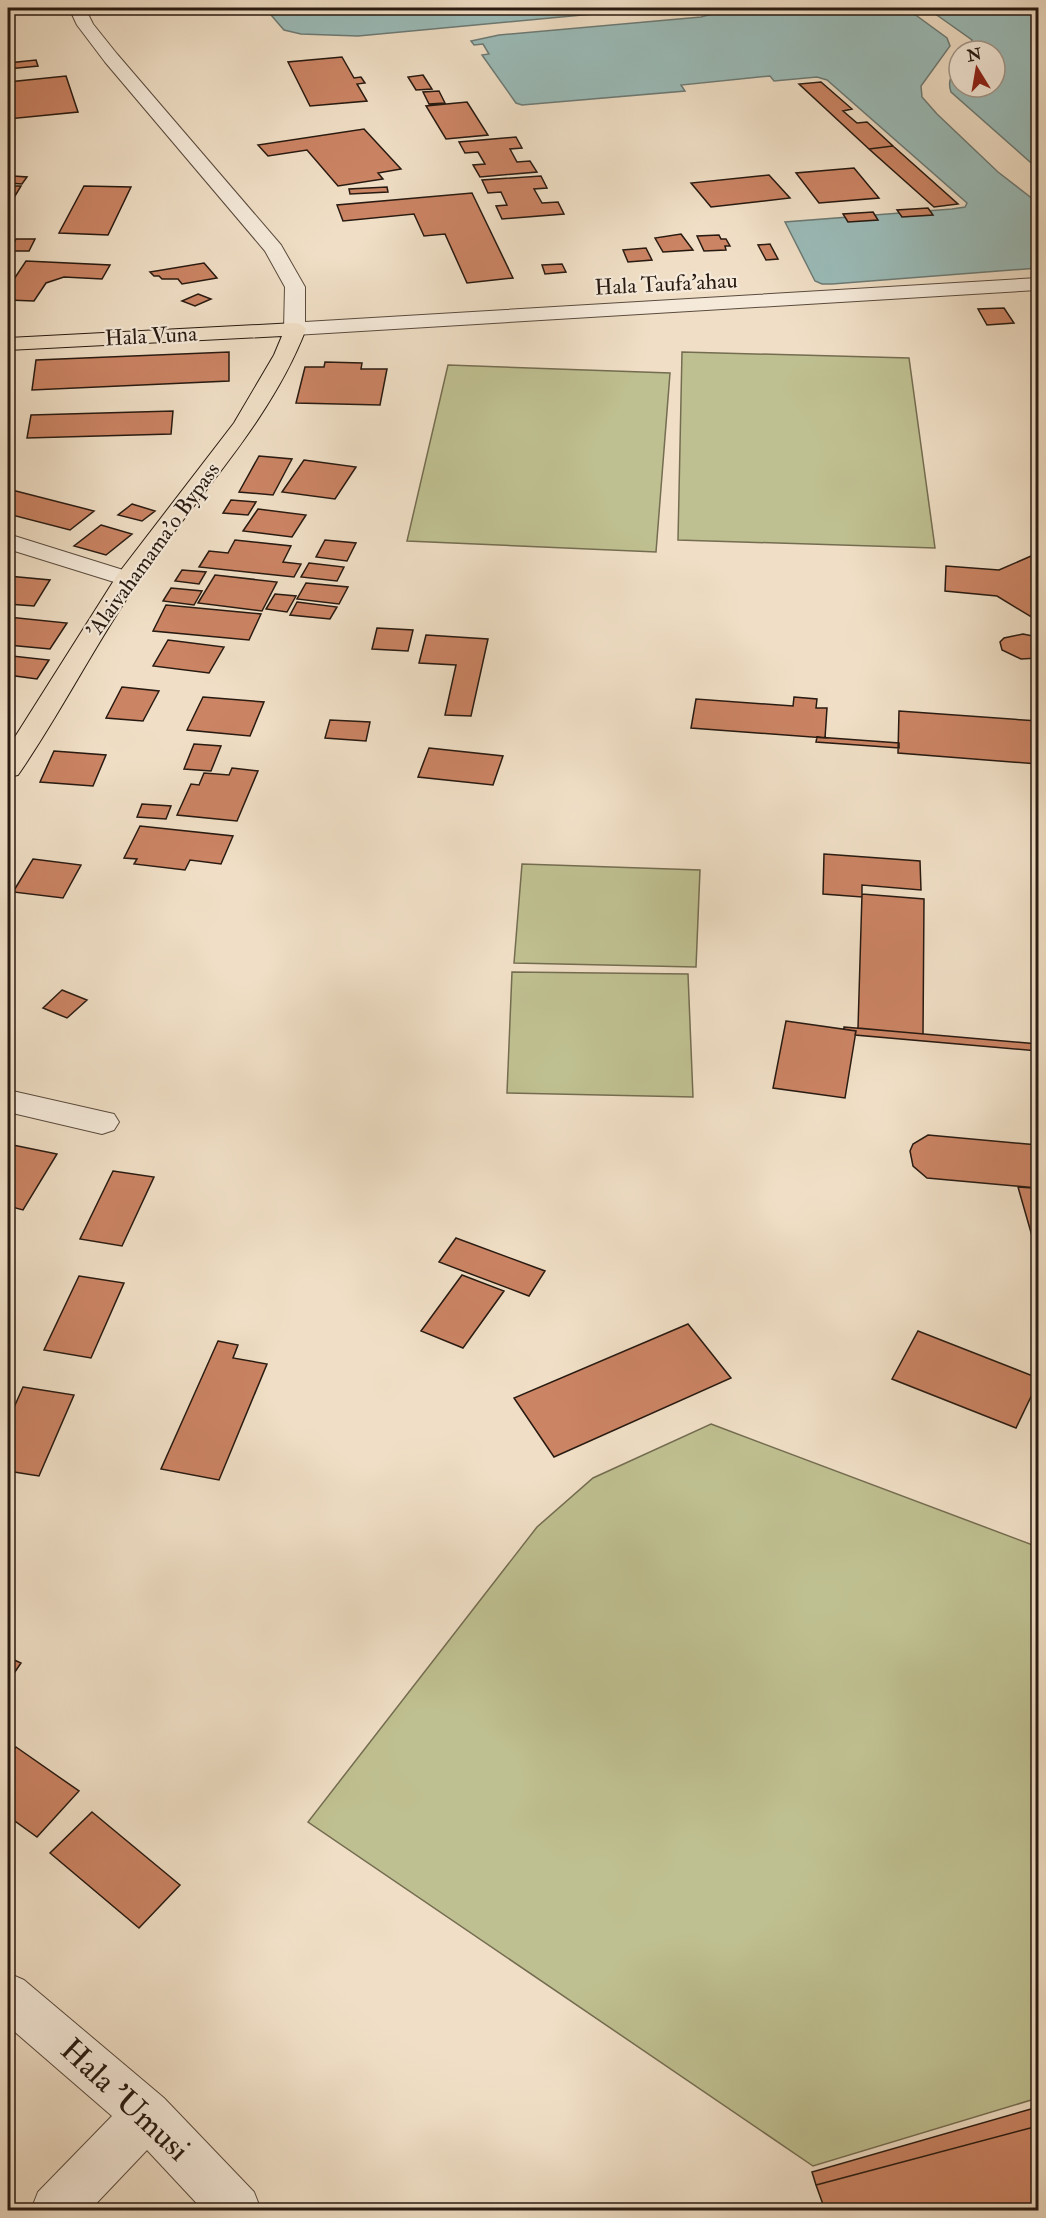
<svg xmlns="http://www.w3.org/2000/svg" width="1046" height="2218" viewBox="0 0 1046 2218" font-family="'IM FELL Double Pica',serif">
	<rect width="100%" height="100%" fill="#f0dfc6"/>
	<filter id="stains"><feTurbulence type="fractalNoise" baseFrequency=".00333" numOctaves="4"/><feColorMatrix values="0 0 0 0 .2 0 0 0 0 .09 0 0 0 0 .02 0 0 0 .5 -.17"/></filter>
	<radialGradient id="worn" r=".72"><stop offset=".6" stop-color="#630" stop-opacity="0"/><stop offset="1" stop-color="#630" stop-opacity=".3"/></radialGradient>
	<path fill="#bfc091" stroke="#746d51" stroke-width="1.5" d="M682,352L909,358L935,548L678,540Z
		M448,365L670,373L656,552L407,541Z
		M522,864L700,870L696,967L514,963Z
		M512,972L688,974L693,1097L507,1093Z
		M711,1424L1038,1547V2098L813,2166L308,1822L537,1527L593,1478Z"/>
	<path fill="#9bbcb9" stroke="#6d7b76" stroke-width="1.5" d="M265,8H657L358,36L301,34L284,30Z
		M717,8H906L947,38L950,46L921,86L922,97L937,114L998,172L1038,203V268L832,284H822L815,281L785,222L952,209L965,207L967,203L827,80L817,77L774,81L770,76L681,85L685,91L522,105L516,103L482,55L489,54L483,44L474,45L471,41L499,35L701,17L712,14Z
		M927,8H1038V169L951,92C947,81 952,73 959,64V87H995V51H966L972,40Z"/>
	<path fill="#cb8464" stroke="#281a11" stroke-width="1.5" d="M342,57L354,78L361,77L365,83L357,84L367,101L310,106L288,62Z
		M36,60L38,66L8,69V63Z
		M423,75L432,89L416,90L408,77Z
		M66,76L78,112L8,119V82Z
		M821,82L852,109L843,111L857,123L867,122L893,146L869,149L799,84Z
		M439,91L445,103L429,104L423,92Z
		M467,102L488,135L446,139L426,106Z
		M364,129L401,169L378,173L383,179L338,186L307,150L268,156L258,145Z
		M516,137L522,148L510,149L517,162L530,161L537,172L480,177L473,165L485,164L478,152L465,153L459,142Z
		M893,146L958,204L934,207L869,149Z
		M854,168L879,198L819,203L796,173Z
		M769,175L790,198L711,207L691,183Z
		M13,176L27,177L22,184L9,183Z
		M541,176L547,188L534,189L542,203L558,202L564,214L502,219L496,206L507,205L501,192L488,193L482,180Z
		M8,186H21L15,196H8Z
		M84,186L131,187L108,235L59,233Z
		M387,187L388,192L350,194L349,189Z
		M472,193L513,278L467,283L445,234L424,236L414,214L343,221L337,205Z
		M928,208L933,215L902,217L897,210Z
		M873,212L878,220L848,222L843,214Z
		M681,234L693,250L663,252L655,238Z
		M719,235L721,239H726L730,246H725L726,250L704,251L697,236Z
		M16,239H35L29,251H10Z
		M770,244L778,259L766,260L758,245Z
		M646,248L652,260L628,262L623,250Z
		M26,261L110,265L102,279L64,277L46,283L34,301L8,300V288Z
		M204,263L217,278L182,284L178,279H162L159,276H154L150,272Z
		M562,264L566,272L545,274L542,265Z
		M198,294L211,299L195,306L182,301Z
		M1004,308L1014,323L987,325L978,309Z
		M229,352V381L32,390L36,360Z
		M325,362L362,363L361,369H387L380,405L296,403L305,367H324Z
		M173,411L171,434L27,438L31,415Z
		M259,456L292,459L273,495L239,492Z
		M304,460L356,467L335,499L282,492Z
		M8,489L94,511L70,530L8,514Z
		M231,500L256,502L248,515L223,513Z
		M132,504L155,511L142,521L118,515Z
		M258,509L306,515L292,537L243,531Z
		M101,525L132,534L106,555L74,546Z
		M235,540L291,546L283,562L301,564L294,577L199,567L209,551L228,553Z
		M325,540L356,543L347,561L316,557Z
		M1038,553V621L997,596L945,591L946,566L999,570Z
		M309,563L344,567L337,581L301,577Z
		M182,570L206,572L199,584L175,581Z
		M215,575L277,582L262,611L198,603Z
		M8,576L50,580L34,606L8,604Z
		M306,583L348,587L339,604L297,599Z
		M171,588L202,591L194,605L163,601Z
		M275,594L296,596L287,612L266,609Z
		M297,602L337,607L330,619L290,615Z
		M166,605L261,614L249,640L153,631Z
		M8,617L67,623L50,649L8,645Z
		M377,628L413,630L408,651L372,649Z
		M1023,634L1038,637V658L1021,659L1002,650L1000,642L1004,638Z
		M426,635L488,639L471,716L445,715L456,665L419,663Z
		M168,640L224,647L209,673L153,666Z
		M12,656L49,660L37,679L8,675V663Z
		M122,687L159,691L143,721L106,718Z
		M203,697L264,702L250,736L187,730Z
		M794,697L817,699L816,708H827L825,738L691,728L696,699L793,706Z
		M899,711L1038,721V764L898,753Z
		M330,720L370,722L366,741L325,738Z
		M817,737L899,743V748L816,742Z
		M194,744L221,746L211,771L184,769Z
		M429,748L503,756L493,785L418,777Z
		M54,751L106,755L93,786L40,782Z
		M232,768L258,771L237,821L177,815L191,784L199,785L204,773L229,775Z
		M142,804L171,806L166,819L137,817Z
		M140,826L233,836L221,864L190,860L185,870L134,864L137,859L124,858Z
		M824,854L920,861L921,890L862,885V897L823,894Z
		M33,859L81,865L63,898L13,892Z
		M862,894L924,899L923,1034L858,1028Z
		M62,990L87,1000L67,1018L43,1008Z
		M786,1021L856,1031L845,1098L773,1088Z
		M844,1027L1038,1044V1051L855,1035L856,1031L844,1029Z
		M928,1135L1038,1145V1188L927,1178L913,1166L910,1151L913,1144Z
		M8,1144L57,1154L23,1210L8,1206Z
		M113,1171L154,1177L122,1246L80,1239Z
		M1018,1187L1032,1188L1038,1209V1257Z
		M456,1238L545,1271L529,1296L439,1262Z
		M462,1275L504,1291L463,1348L421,1331Z
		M79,1276L124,1283L91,1358L44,1350Z
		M688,1324L731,1378L554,1457L514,1398Z
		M918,1331L1038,1378V1382L1016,1428L892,1379Z
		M218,1341L238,1345L233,1358L267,1364L219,1480L161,1469Z
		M23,1387L74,1395L39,1476L8,1471V1421Z
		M8,1657L21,1663L8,1682Z
		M16,1747L79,1791L37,1837L8,1816V1756Z
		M92,1812L180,1885L139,1928L50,1853Z
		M1038,2107V2126L816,2185L812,2172Z
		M1038,2126V2207L1026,2210H825L816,2185Z"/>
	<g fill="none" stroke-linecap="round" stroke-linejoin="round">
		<g stroke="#5a4b3e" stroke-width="2">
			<path id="minor" d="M69,8H85L93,24L117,54L281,245L305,287V322L1038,278V290L295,335L288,333L284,329L285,287L265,251L105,62L77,25Z
				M8,534L136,574L139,579L136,584L127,586L8,549Z
				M8,1090L114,1114L119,1122L114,1130L102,1134L8,1112Z
				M8,1973L24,1980L164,2098L254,2192L261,2210H203L147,2150L90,2210H31L38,2192L112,2116L8,2026Z"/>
		</g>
		<g stroke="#281a11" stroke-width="2">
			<path id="major" d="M295,323L302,325L306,329C269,425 194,498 138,582C95,644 61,713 18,775L8,777V748L118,574L234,423L274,355L282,336L8,350V338Z"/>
		</g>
		<use href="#minor" fill="#f5eada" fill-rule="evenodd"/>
		<use href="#major" fill="#f0dfc6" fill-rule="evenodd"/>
	</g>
	<g text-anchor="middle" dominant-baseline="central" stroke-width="4.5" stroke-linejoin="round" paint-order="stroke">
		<g font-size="22" fill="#281a11" stroke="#f5eada">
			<text transform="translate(666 284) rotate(-3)">Hala Taufa'ahau</text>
			<text transform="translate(151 336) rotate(-3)">Hala Vuna</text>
			<text transform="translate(153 550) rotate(-54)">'Alaivahamama'o Bypass</text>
		</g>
		<g font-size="32" fill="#281a11" stroke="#f5eada">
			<text transform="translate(125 2100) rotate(43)">Hala 'Umusi</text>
		</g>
	</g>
	<rect width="1046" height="2218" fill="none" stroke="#f0dfc6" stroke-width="30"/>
	<rect x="9" y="9" width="1028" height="2200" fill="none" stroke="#281a11" stroke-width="3"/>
	<rect x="15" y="15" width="1016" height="2188" fill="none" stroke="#281a11" stroke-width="1.5"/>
	<g transform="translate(977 69) rotate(349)"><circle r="28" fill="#f5eada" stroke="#a3978a" stroke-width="1.5"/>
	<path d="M0-4.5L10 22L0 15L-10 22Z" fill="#8f2418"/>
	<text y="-9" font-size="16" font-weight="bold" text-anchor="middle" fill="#281a11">N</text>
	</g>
	<rect width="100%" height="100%" filter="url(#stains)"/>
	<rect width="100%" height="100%" fill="url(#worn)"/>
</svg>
